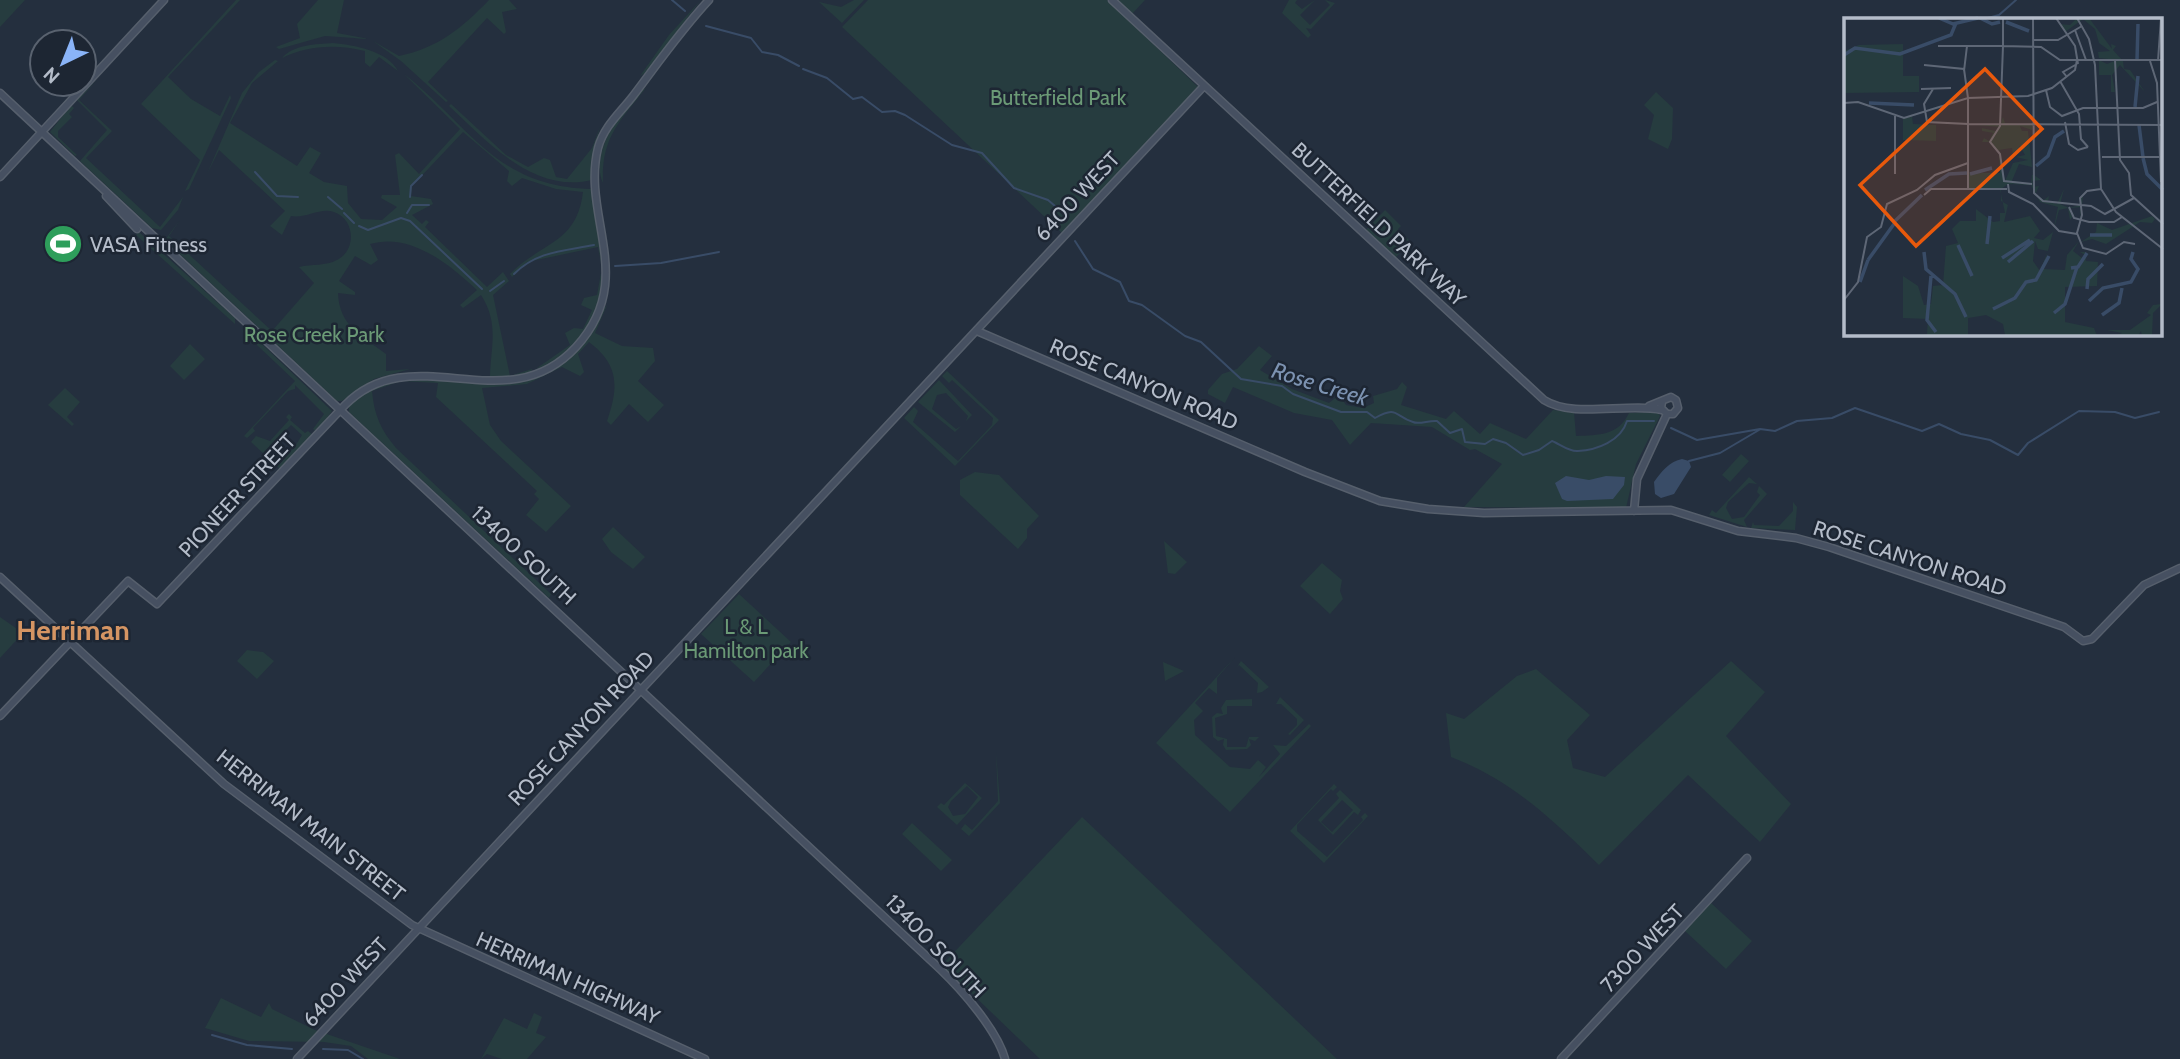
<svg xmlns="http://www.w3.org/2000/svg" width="2180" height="1059" viewBox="0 0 2180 1059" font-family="Cabin,sans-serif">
	<rect width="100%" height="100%" fill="#242f3e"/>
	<path fill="#263c3f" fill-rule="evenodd" d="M0,0H25L0,27Z
		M236,0H240L168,77L191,99L220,116L230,95L231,98L189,189L185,191L200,160L141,104Z
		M318,0H344L337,33L369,39L325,36L279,49L276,47L300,38L297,24Z
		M489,0H509L517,9L502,12L506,32L504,34L487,18L428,82L448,101L446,102L401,61L373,41L399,56C438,48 462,28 489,0Z
		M701,0L645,73L640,76L669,35Z
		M854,0H864L842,23L819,2L841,7Z
		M868,0H1107L1198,87L1062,233L842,27Z
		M1118,0H1145L1132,14Z
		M1289,0H1297L1295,3L1302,9L1315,0L1300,15L1310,25L1330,5L1325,0L1335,3L1311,29L1306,28L1311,35L1308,38L1282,13Z
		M333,43C354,45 388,51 398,71L379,57L370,67L365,63V51C337,44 308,45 282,58C293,45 316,44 333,43Z
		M275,60L278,61L252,83L230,123L297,166L310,147L321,153L309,173L324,182L347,186L348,203L361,219L382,220L397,207L381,198L382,195H400L395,155L399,153L419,174L460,129L404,74C471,127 496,187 591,189L595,193L602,267L598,247L527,262L512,277L510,274C541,242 577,244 583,192L556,189L522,178L512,186L507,181L509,171L463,132L412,186L411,196L431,199L433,204L412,215L422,224L426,220L429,222L425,227L487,287L503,272L509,281L493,295L510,376L532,369L531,373L511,378L468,377L490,376C491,345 499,323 481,295L463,308L460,305L477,290C449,264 410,232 370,244L378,260L371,265L355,256L339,281L355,292V295L338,293C339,326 362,336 386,354V371L410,369L374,379L342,401H337L165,240L180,220L169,236L272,331L314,283L299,267C312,264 326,266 337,260C357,250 355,219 334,212C320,207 306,219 291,216L282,235L270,226L285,211L219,150L207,174L242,93L259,72Z
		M97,80L79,100L112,131L86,158L160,227L183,197L178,210L161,230L152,228L80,161L107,130L77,100Z
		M646,88C619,122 601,138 603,183C589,155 622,102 646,88Z
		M1656,92L1673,108L1672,139L1668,149L1648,139L1654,115L1644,105Z
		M451,104L506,155L528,167L544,158L550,160L556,177L567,179L592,148L600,127L593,154L592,180C533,194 487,141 449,106Z
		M71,105L74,108L69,114L72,117L58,131V137L77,155L75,156L50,132Z
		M1385,210L1401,226L1398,229L1411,242L1394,259L1366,230Z
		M139,232L235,318V324L136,235Z
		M601,273C609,302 569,367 537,368L570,345L565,333L574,328L583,329L592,310L581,305L584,298L597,295Z
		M607,305L595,333L622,346L653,348L655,361L638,381L664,405L648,422L629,404L611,425L607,421C619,386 619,365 589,342L578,354L584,372L580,376L562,367L527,384L482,388L490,425L501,441L571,506L546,532L526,515L539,499L534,494L537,491L436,397L438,383L401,381L372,391C374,415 381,430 396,448L551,594L549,598L349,412V407C402,350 485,405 548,373C567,363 584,347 594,329C598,321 601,311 607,305Z
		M245,328L332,411L317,432L313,429L324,414L295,385V389L288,391L253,428L255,431L247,438L244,436L295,381L242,331Z
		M190,344L205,359L184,380L170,366Z
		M1259,346L1272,356L1260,370L1292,389L1329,403L1339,395L1346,405L1363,408L1374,403L1373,396L1397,389L1402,382L1407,387L1401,405L1446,419L1454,411L1480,434L1490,423L1526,439L1553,410L1574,412L1576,436C1599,435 1618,436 1629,413L1657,411L1660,416L1636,464L1626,508L1464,507L1502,464L1475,449L1470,450L1432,427L1371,423L1350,445L1332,420L1294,413L1233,387L1225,403L1208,394V390L1222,374L1237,369Z
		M947,371L999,420L955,466L904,418L914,407L918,411L913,422L958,461L992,425L993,418L952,380L949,383L942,376Z
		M939,380L972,415L966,421L968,416L946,393L937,395L932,409L956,429L961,426L955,432L918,402Z
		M65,388L80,402L67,417L74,424L72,426L48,405Z
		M289,414L292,417L290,420L305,433L308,431L313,435L280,469L251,442L256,436L270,441L289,420L286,417ZM291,425L302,435C296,445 290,456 279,456L273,451L276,440Z
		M1741,454L1749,461L1730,482L1722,475Z
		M975,472L999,475L1039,516L1027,529V538L1018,549L960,495V480Z
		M1749,477L1757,484L1749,483L1728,502L1726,508L1732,519L1744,517L1760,495L1757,492L1759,486L1767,494L1744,520L1747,527L1709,515L1712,510L1716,513Z
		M1793,502L1797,507L1795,530L1751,528L1753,522L1754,525L1779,526L1793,511Z
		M613,527L645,557L633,569L611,552L602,539Z
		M1164,541L1187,562L1175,574L1168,573Z
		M1322,563L1342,580L1340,591L1343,599L1330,614L1300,586Z
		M739,594L791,642L754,682L701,634Z
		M0,617L23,633L0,658Z
		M247,650L263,652L274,661L257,679L237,661Z
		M1235,657L1217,678V694L1209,688L1195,703L1203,711L1194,720L1195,735L1230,767L1250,769L1258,760L1266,767L1259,777L1280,754L1273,745L1286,746L1309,724L1311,726L1230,812L1156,743Z
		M1241,661L1269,687L1262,692L1257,693L1258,683L1239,665L1237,667Z
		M1731,661L1765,692L1726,736L1791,804L1760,842L1688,775L1599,865C1554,821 1512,780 1451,757L1446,713L1464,719L1517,676L1536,669L1590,715L1567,740L1573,768L1605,777Z
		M1163,662L1184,671L1165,681Z
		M1280,697L1304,720L1290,735L1288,734L1297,725V719L1281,704H1276Z
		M1252,699V706H1227V714L1215,718L1216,736L1227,739V747H1246L1249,737H1259L1255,741L1249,739L1251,745L1247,749L1226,750L1223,745L1224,739L1218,741L1213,737L1212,717L1217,713L1223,714L1221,708L1226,700Z
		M996,752L1000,803L969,836L961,829L965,824L972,830L998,801Z
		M965,783L982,798L957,825L937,807L941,803L944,805ZM967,786L978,797L965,814L953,816L948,807L951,801Z
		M1334,784L1337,787L1333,791L1331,789L1297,825V831L1327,857L1363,820L1361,817L1365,813L1368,816L1324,863L1290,831Z
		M1340,790L1361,810L1358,815L1354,812L1333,835L1318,820L1339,798L1336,794ZM1342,800L1353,810L1332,832L1321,822Z
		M1082,817L1337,1059H1040L942,965Z
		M912,823L952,860L941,871L902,834Z
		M1711,903L1752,941L1726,969L1685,931Z
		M221,998L261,1017L269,1003L272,1009L315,1030L400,1059H368L351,1046L324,1042L249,1041L205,1028Z
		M534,1013L542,1017L536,1033L546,1037L527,1059H502L487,1054L481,1059L504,1018L527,1029Z"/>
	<path fill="#394c67" d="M1682,459L1689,461L1691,467L1674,494L1661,498L1655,494L1654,482C1661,472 1670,461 1682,459Z
		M1566,476L1589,480L1606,476L1625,477L1624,485L1613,499L1567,501L1562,499L1555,483Z"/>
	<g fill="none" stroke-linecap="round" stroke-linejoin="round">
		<path stroke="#394c67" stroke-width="2" d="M672,0L685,11
			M1984,19L1999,15L2016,0
			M706,26L751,38L762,52L778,55L799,66
			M803,69L827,78L853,99L862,97L882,112L895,111L905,115L952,145L982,153L1014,188L1048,200L1062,212
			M255,172L277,196L298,197
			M328,197L342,209
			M410,197L411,186L422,175
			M344,213L354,223
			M407,213L412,205H429
			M359,226L368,230L401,218L410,221L482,289
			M1075,241L1093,269L1120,282L1129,301L1142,305L1185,336L1201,342L1241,379L1282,386L1293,394L1341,412H1367L1375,418C1398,405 1394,416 1413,422C1419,425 1429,420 1437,421L1450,433L1462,429L1465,442L1485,444L1493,439L1506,443L1523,455L1539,450L1552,441C1560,444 1569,452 1578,451C1597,450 1621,441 1627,421H1654
			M615,266L661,263L719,252
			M514,274C537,251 564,251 594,245
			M490,291L504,281
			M1671,428L1697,440L1760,429L1775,431L1797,421L1832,418L1855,408L1922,431L1939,424L1961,434L1990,440L2018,455L2028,443L2079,411L2115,412L2135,418L2159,412
			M1689,461L1720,453L1759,430
			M212,1035L247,1045L292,1049
			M323,1049L348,1050L363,1059"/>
		<g stroke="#565f6c" stroke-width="9">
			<path id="secondary" d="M1112,0L1544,400C1574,419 1627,402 1662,410
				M0,93L940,969C962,990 997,1030 1005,1059
				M0,177L164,0
				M106,196L137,229
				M977,331L1305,472L1380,501L1428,509L1484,513L1671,510L1738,531L1796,538L1829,547L2064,627L2083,641L2092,639L2144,585L2180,568
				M1649,406L1671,397L1676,400L1678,408L1673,414H1667L1661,408L1662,402
				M1634,511L1637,479L1667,414
				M0,577L224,784L412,925L705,1059
				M0,716L128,581L157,604L345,405C413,336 506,423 576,347C638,279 581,217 598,148C604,126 620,113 633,96C658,63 681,30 709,0
				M297,1059L1204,86
				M1561,1059L1747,858"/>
		</g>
		<use href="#secondary" stroke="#465061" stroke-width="6"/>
	</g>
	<defs>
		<g id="stadium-disc" transform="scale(2.0125)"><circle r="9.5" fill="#2e9e5b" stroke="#1d2633"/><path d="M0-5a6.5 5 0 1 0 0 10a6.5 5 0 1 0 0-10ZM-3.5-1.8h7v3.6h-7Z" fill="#fff"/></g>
	</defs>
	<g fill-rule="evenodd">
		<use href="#stadium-disc" x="63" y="244"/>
	</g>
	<g text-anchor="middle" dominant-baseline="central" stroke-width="5" stroke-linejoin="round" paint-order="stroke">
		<g font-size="21" fill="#6b9a76" stroke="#1d2633">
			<text x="1058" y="97">Butterfield Park</text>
			<text x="314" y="334">Rose Creek Park</text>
			<text x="746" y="626">L &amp; L<tspan x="746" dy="24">Hamilton park</tspan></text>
		</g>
		<g font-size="21" fill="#b4bcc9" stroke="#1d2633">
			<text transform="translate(1077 196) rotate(-47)">6400 WEST</text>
			<text transform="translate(1379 224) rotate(43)">BUTTERFIELD PARK WAY</text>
			<text transform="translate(1144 384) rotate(23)">ROSE CANYON ROAD</text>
			<text transform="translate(237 495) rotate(-47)">PIONEER STREET</text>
			<text transform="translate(524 555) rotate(43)">13400 SOUTH</text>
			<text transform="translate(1910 558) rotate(18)">ROSE CANYON ROAD</text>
			<text transform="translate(581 728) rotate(-47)">ROSE CANYON ROAD</text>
			<text transform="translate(311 825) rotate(38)">HERRIMAN MAIN STREET</text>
			<text transform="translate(936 946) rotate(46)">13400 SOUTH</text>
			<text transform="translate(1642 948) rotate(-47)">7300 WEST</text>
			<text transform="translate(568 978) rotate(24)">HERRIMAN HIGHWAY</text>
			<text transform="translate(345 982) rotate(-47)">6400 WEST</text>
		</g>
		<g font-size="21" fill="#b4bcc9" stroke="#1d2633" text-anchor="start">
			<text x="90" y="244">VASA Fitness</text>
		</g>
		<g font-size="23" font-style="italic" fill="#7c92b1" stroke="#1d2633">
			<text transform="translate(1320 384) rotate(17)">Rose Creek</text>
		</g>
		<g font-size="28" font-weight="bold" fill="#d59563" stroke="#1d2633">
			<text x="73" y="630">Herriman</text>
		</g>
	</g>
	<g transform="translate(1844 18)">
		<rect width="318" height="318" fill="#242f3e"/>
		<path d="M233,0H245L268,31L267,26L272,28L269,32L279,43L280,51L286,52L301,74L276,47L268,57L271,74H267V57H255V42L263,46L273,42L255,40L254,34L266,33L255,25L251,11L239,1L221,14L215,6L226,7ZM59,26V58H75V74L0,75V33L15,27ZM68,98L69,106L92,107V123L59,122V101ZM159,99L161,105L188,107V112L176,108L178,113H184L189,156L188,149L175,146L167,165L187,166L188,157H190L197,162L188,163L189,169L195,168L191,177L200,182L205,178L204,183L213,186L220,171L216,186L225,190L236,187V180L239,176L237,201L236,189L226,190L227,197L231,195L226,202L224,190L215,192L199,251L221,252L223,237L235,223L229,233L238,240L241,237L236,234H241L242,243L254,244L253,268L221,269V304L250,310L253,318L161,317L159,306L142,297L124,300V318H59L83,316L84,301L59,300V258L74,268L80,287L87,286L89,268L99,267L102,228L114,225L108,211L116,203H132V191L149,204L156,203V195H161L156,171L124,170V155H156L155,135L146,124H138L140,120L145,123L149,115L138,113V110L152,113L155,109L134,107H156ZM176,128L181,137L172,139L184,142L169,145L161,163L155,132L168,130L169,139ZM164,166L187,167L196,184L214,189L209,214L199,222L190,220L196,213L186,198L160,204L164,187L157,183V171ZM191,223L194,231L204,233L196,253L189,243ZM308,198L311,201L308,205L296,204L262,226L248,221L237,224L252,214L253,205L268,212ZM318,286L309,295L308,318H298L297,313L294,318H271L278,315L263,312H286L307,297L303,295L309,287Z" fill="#263c3f" fill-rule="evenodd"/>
		<path fill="none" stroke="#394c67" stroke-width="3.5" d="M95,0L109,6L134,0M136,0L148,6L156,4M162,4L185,13M0,37L11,30L56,36L107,17L112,5M293,42L294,6M25,85L70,87M291,89L294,58M295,107L299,139M299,140L303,156L319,172M192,148L204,138L211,119L220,113M126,156L148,150M81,172L105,156L123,155M51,203L78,177M246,217H268M143,226L146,198M114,227L128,258M80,234L82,251L111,276L122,299M158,240L186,222M24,242L50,206M164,244L189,223M227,250L234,249L243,235M87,258L83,302L92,314M16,264L24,242M243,271L244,261L259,246M245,283L259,270L287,264L294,251L287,241L289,234M149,291L171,280L182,264L192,262L205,238M210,295L221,286L233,249M258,297L275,285L278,270"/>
		<path fill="none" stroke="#5e6776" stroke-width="2" d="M159,0V28L197,29L216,42H319M189,0L190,175L199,183L247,188L261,196L290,180M212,0L231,28L234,46M233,0L245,21L251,47L257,171L272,194L319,231M231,12L242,42M190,22H214L238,8M94,28H159L156,108L146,124L156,136L160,163L188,166M271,42L276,142L285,155L287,177L319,206M306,43L313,65L317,164M314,43L317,0M80,47L120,51L124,80M120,53L123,28M223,59L219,54L233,46M216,63L235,96L237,121L244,129M77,71L107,70M89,71L80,86L83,104L124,106V171M202,72L206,89L218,98L239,90H299L313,84M124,80V106L319,107M0,85L14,84L60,100L124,80L184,78L208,70L231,52L233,42M51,98V156M221,104L225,126L234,132L244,129M258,139H318M164,166L165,174L189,186L215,213L233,216M257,171L243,173L236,180L238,197L233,215L239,230L262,236L280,224L291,226M80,177L87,171H163M225,189L230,200L245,204H270L278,199M0,282L14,264L23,219L37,209L43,186L73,172L91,157L124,145"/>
		<path fill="#e8590c" fill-opacity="0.15" stroke="#e8590c" stroke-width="3.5" d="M141,51L198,111L72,228L16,167Z"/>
		<rect width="318" height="318" fill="none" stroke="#b4bcc9" stroke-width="3.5"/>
	</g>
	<g transform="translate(63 63) rotate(223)"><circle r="33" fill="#1d2633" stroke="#59626f" stroke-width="2"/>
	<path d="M0-5L12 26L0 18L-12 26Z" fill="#8ab4f8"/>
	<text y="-10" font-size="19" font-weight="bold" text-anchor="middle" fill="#b4bcc9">N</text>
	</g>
</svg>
